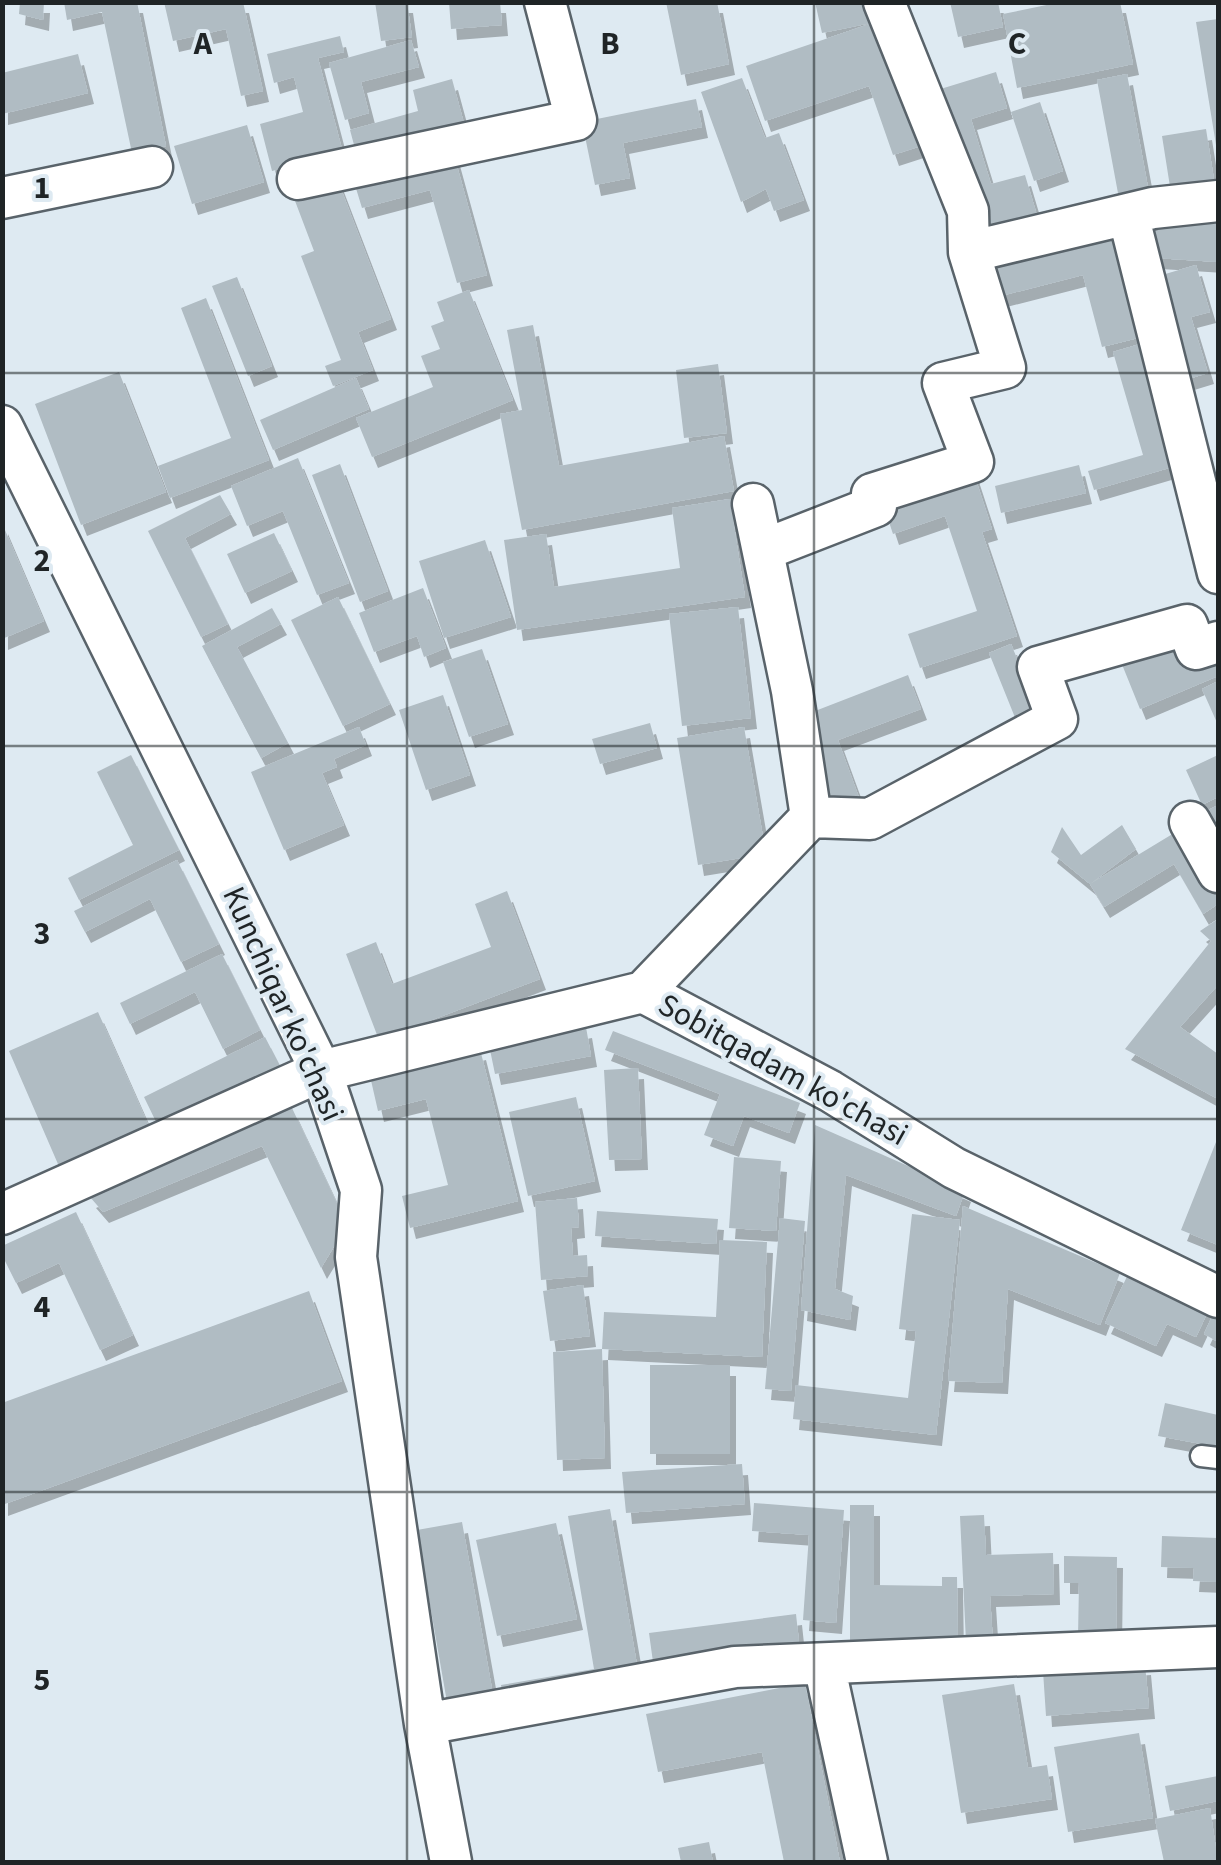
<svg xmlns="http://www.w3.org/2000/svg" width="1221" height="1865" viewBox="0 0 1221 1865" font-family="'Source Sans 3',sans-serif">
	<defs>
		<filter id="shadow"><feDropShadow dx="6" dy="11" stdDeviation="0" flood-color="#0004"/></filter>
	</defs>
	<rect width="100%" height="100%" fill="#deeaf2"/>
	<path fill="#b0bcc3" filter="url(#shadow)" d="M20,2H44L43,20L19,14Z
		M64,2H137L166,146L132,153L102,12L67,20Z
		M164,2H243L263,91L241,96L226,29L173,41Z
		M375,2H407L412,37L381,41Z
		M449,2H500L502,25L451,29Z
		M666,2H717L729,64L681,75Z
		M815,2H867L871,23L822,33Z
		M950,2H998L1003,27L958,37Z
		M1061,2H1120L1133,64L1017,88L1003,14Z
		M884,19L927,144L893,155L869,86L765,121L746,66Z
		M1218,19V145H1216L1196,22Z
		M340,36L344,52L318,58L343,153L272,171L260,124L303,112L294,77L274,83L267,54Z
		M411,40L419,67L361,82L369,113L345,120L329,63Z
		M78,54L88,93L2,114V73Z
		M996,72L1007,108L971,119L991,184L1025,175L1039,222L979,240L934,91Z
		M1127,74L1150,198L1120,204L1097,80Z
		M742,78L765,138L779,133L804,200L774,211L766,189L741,202L701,92Z
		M452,79L465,127L357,156L350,130L418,111L413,90Z
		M696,99L702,127L623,143L630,178L595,185L582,122Z
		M1040,102L1063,171L1034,181L1011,112Z
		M247,125L264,182L192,204L174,146Z
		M1206,129L1215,186L1171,193L1162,136Z
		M451,144L487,275L457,283L430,190L362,208L351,172Z
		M336,176L391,319L358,332L373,370L333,386L325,366L341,360L301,256L314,251L292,193Z
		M1218,213V262L1155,258L1150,217Z
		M1119,229L1146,336L1102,347L1083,275L993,298L984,264Z
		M1196,265L1210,312L1191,317L1208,373L1185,380L1155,277Z
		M237,277L272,366L248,376L212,286Z
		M469,290L513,400L372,457L356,418L433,387L421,356L440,349L431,326L444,321L437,302Z
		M206,298L269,460L170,498L158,466L231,438L181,308Z
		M533,325L559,466L724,436L734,491L522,530L500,414L522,410L507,330Z
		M1150,341L1186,463L1094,490L1088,471L1143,455L1113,352Z
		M718,364L727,433L684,438L676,370Z
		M119,372L166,492L81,525L35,404Z
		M356,378L369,409L273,450L260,420Z
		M298,458L349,583L317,595L283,511L247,526L231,486Z
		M340,464L388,591L360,602L312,475Z
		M1079,465L1086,493L1001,513L995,486Z
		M973,471L992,529L982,532L1017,636L920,668L908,634L977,611L945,516L893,534L882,501Z
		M220,495L231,514L185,538L228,624L201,637L148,531Z
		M730,499L745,597L517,630L504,540L546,534L554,587L680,568L672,508Z
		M2,523L44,621L2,639Z
		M274,533L292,571L245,593L227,554Z
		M485,540L511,617L444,638L419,561Z
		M423,588L446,648L424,657L417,636L374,652L359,613Z
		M338,597L390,704L343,726L291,620Z
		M738,607L751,718L682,726L669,614Z
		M272,608L281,624L237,647L288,743L261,758L202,646Z
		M1177,633L1218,648V676L1140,709L1119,657Z
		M1011,644L1043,721L1020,730L989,653Z
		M482,649L508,724L469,737L443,662Z
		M908,675L921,709L838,740L861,803L832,813L797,718Z
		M1218,681V725L1202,689Z
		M443,695L470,775L426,790L399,710Z
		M650,723L657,748L600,764L592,739Z
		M359,727L366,745L334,759L337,767L322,773L344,825L284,850L251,772Z
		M744,727L766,854L698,865L677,738Z
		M131,755L179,850L79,900L68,878L133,845L97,772Z
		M1218,755V797L1202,805L1186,770Z
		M1218,805V851L1197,816Z
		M1189,824L1218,873V904L1203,914L1174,864L1104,907L1090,884Z
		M1122,825L1136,849L1090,884L1051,852L1062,827L1081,855Z
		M177,860L219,944L181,962L150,899L85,932L74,911Z
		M507,891L540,979L379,1040L346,954L376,942L392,984L491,947L475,904Z
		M1218,919V985L1180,1027L1218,1054V1099L1125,1049L1211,941L1200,931Z
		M222,954L260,1030L223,1049L195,992L130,1024L120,1003Z
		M98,1012L151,1131L61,1171L9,1051Z
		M586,1027L591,1056L495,1074L489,1045Z
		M613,1031L800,1103L789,1133L744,1116L733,1146L704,1135L720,1094L605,1050Z
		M265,1037L281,1068L159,1128L144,1097Z
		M480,1049L518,1201L410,1228L402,1196L448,1185L426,1099L378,1111L370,1076Z
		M638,1068L642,1159L609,1160L604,1070Z
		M576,1097L595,1181L528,1196L509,1112Z
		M292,1108L347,1225L321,1268L262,1146L103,1212L90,1197Z
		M815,1125L965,1191L956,1216L846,1175L835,1289L853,1296L850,1320L801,1310Z
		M1218,1137V1245L1181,1230Z
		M734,1157L781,1161L776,1231L729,1228Z
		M577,1198L579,1227L571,1228L573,1256L587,1255L588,1276L541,1280L535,1202Z
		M963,1206L1120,1273L1100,1325L1008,1289L1002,1383L948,1381Z
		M597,1211L718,1219L716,1244L595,1236Z
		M76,1212L133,1335L100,1350L59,1263L16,1283L2,1255V1246Z
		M912,1214L960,1220L936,1435L793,1419L796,1385L908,1398L916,1331L899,1329Z
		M780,1218L805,1221L791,1391L765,1389Z
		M720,1240L767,1242L762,1357L602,1349L604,1312L716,1317Z
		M1131,1268L1211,1305L1196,1337L1167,1324L1156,1346L1105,1323Z
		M583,1285L590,1336L550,1341L543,1291Z
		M309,1291L342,1381L2,1505V1403Z
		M1218,1303V1342L1204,1334Z
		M602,1349L605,1458L557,1460L553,1352Z
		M650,1365H730V1454H650Z
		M1165,1403L1218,1415V1447L1158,1436Z
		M742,1464L745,1504L626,1513L622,1472Z
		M754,1503L844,1510L836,1623L803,1620L809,1535L752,1531Z
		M850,1505H874V1585L942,1586V1577H957L958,1648H850Z
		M610,1509L639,1676L503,1699L501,1685L594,1669L568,1516Z
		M984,1515L986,1555L1053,1553L1054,1594L990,1596L993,1642H966L960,1516Z
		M462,1522L494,1700L448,1708L417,1530Z
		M556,1523L577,1619L497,1636L476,1540Z
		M1162,1536L1218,1538V1582L1193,1581L1194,1568L1161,1567Z
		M1064,1556L1117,1557L1116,1638L1078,1637L1079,1583H1064Z
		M796,1614L799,1642L653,1662L649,1633Z
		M1145,1664L1149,1708L1046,1716L1043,1671Z
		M805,1683L840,1862H784L762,1752L658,1772L646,1714Z
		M1014,1684L1028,1768L1047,1765L1052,1799L961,1813L942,1695Z
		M1139,1733L1153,1818L1068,1832L1054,1747Z
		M1218,1776V1801L1170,1811L1165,1786Z
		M1210,1808L1218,1862H1164L1155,1819Z
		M709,1842L713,1862H681L678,1848Z"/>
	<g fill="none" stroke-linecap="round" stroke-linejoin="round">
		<g stroke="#59636a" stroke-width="25">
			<path id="lane" d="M1201,1456L1218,1458"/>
		</g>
		<g stroke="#59636a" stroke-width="45">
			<path id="street" d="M298,179L576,120L545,2
				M2,198L152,167
				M1128,214L1218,573
				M969,252L1153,208L1218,201
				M2,426L321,1071L361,1190L356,1257L425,1724L451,1862
				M763,550L876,506L872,494L973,462L943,383L1005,368L969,252L968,211L884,2
				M811,817L870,819L1057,719L1038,667L1187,625L1196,649L1218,642
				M1190,822L1218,872
				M643,992L811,817L792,691L753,504
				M2,1214L321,1071L643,992L830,1091L954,1168L1218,1297
				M824,1664L867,1862
				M425,1724L735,1667L1218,1647"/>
		</g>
		<use href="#lane" stroke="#fff" stroke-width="20"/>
		<use href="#street" stroke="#fff" stroke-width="40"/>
	</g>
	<path fill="none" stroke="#1f2426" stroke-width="2.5" stroke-opacity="0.55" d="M407,2V1862M814,2V1862M2,373H1218M2,746H1218M2,1119H1218M2,1492H1218"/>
	<g text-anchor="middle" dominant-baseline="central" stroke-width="8" stroke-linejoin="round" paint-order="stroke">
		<g font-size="32" fill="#1f2426" stroke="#deeaf2">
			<text transform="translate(283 1004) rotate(66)">Kunchiqar ko'chasi</text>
			<text transform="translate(783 1070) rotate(29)">Sobitqadam ko'chasi</text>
		</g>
	</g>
	<g font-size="32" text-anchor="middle" font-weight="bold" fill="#1f2426" stroke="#deeaf2" stroke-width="8" stroke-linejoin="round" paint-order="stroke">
		<text x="203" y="54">A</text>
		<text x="610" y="54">B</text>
		<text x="1017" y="54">C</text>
		<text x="42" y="198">1</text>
		<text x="42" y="571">2</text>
		<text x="42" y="944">3</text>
		<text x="42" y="1317">4</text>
		<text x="42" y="1690">5</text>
	</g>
	<rect width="1221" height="1865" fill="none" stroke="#1f2426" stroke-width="10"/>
</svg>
